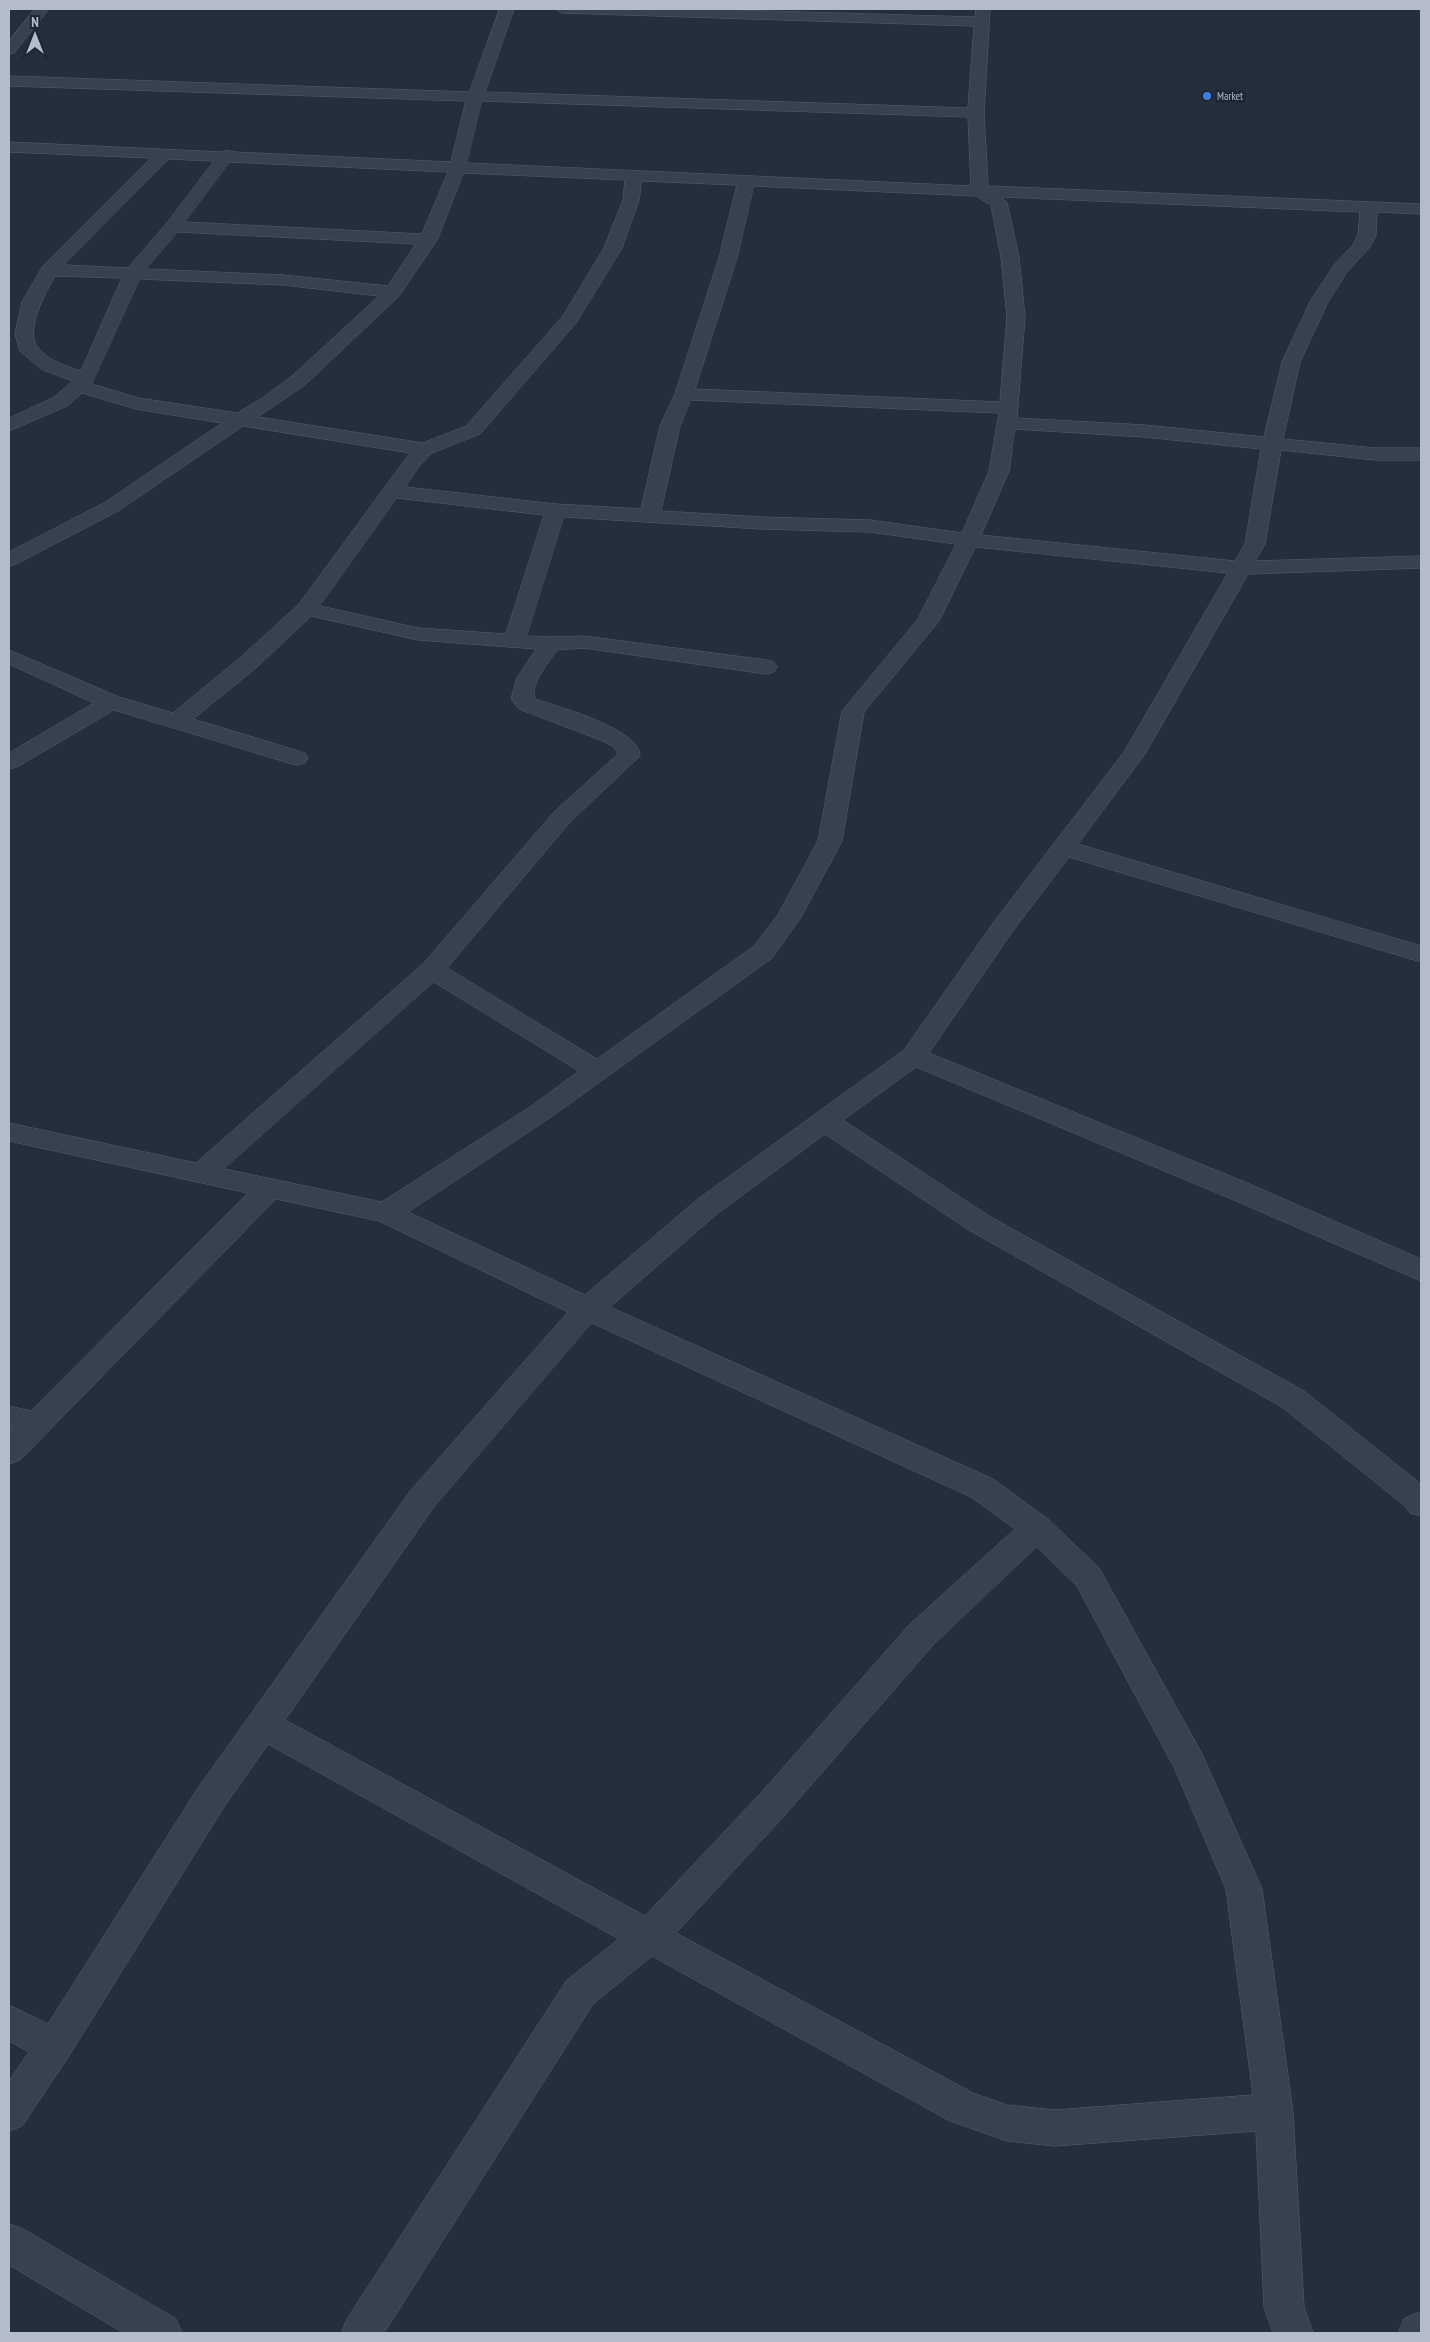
<svg xmlns="http://www.w3.org/2000/svg" width="1430" height="2342" viewBox="0 0 1430 2342" font-family="'PT Sans Narrow',sans-serif">
	<rect width="100%" height="100%" fill="#242f3e"/>
	<g fill="none" stroke-linecap="round" stroke-linejoin="round">
		<g stroke="#565f6c" stroke-width="1">
			<path id="minor" d="M35,9H49L14,53L9,54V41Z
				M500,9H514L485,92L968,108L974,26L562,13L555,9H697L975,17L976,9H990L984,113L988,186L1421,204V214L1377,212L1376,235L1370,247L1347,272L1328,302L1300,362L1283,439L1375,448H1421V460H1375L1281,450L1265,544L1255,561L1421,556V568L1248,574L1145,754L1078,844L1421,946V962L1069,857L1012,932L929,1053L1247,1183L1421,1259V1281L1227,1197L916,1067L843,1120L989,1216L1304,1391L1421,1484V1516L1410,1513L1405,1506L1282,1407L969,1230L825,1134L718,1213L610,1307L993,1479L1048,1519L1099,1568L1202,1754L1262,1889L1293,2112L1304,2307L1313,2333H1273L1264,2307L1256,2131L1055,2146L1007,2141L950,2121L652,1956L593,2004L384,2333H341L347,2319L567,1980L619,1939L268,1744L222,1810L67,2059L22,2126L9,2131V2081L29,2052L9,2041V2005L48,2024L198,1788L411,1490L568,1312L379,1221L276,1199L20,1460L9,1464V1433L12,1429L9,1428V1406L31,1411L248,1193L9,1141V1123L196,1163L423,964L554,812L618,754L614,747L603,741L519,709L511,699L517,678L536,649L418,640L311,616L257,667L193,719L305,753L308,758L305,763L297,765L289,763L114,710L17,767L9,769V753L94,703L9,664V650L119,697L173,713L241,657L299,604L410,453L243,426L118,511L16,564L9,566V552L104,503L222,423L136,409L82,393L67,406L9,431V418L53,398L73,381L41,369L20,351L15,334L22,302L43,266L151,158L9,152V142L221,152L227,150L233,152L451,162L466,101L9,86V76L469,92ZM482,101L968,117L971,186L467,163ZM169,159L214,161L167,223L128,268L64,265ZM230,162L448,172L422,234L185,222ZM464,173L625,180L623,200L604,248L563,316L466,426L423,443L258,417L306,384L399,296L437,240ZM642,181L737,185L719,258L675,394L660,426L641,509L556,504L405,487L420,465L432,453L480,434L576,323L622,248L639,200ZM754,186L976,196L991,205L1001,257L1007,317L1000,402L695,389L737,258ZM1001,197L1360,212L1358,235L1353,245L1334,265L1310,302L1282,362L1264,437L1144,425L1017,418L1025,317L1019,257L1007,203ZM178,232L416,244L388,286L283,275L146,269ZM55,276L122,278L81,371C66,366 49,361 39,349C23,332 46,292 55,276ZM140,279L283,285L379,296L292,376L264,397L237,413L138,398L92,384ZM691,400L999,413L989,471L962,533L870,520L761,517L661,511L680,426ZM1015,429L1144,437L1261,449L1245,544L1235,561L981,535L1009,471ZM397,498L544,515L506,634L418,628L320,606ZM564,517L761,529L870,532L956,544L918,619L842,711L818,841L778,915L754,946L597,1059L447,968L570,822L640,756C639,728 558,707 535,699C529,685 549,662 557,650L584,648L766,674L774,672L777,667L774,662L766,660L584,636L550,637L527,636ZM976,547L1228,573L1124,752L994,922L904,1050L698,1199L585,1295L408,1212L551,1117L772,958L801,917L842,841L864,712L939,621ZM434,982L579,1071L533,1105L382,1202L224,1169ZM592,1323L971,1497L1015,1529L909,1625L760,1794L645,1916L285,1720L433,1508ZM1037,1547L1077,1586L1175,1769L1226,1889L1253,2095L1055,2110L1007,2105L973,2093L676,1933L784,1816L933,1645Z
				M9,2224L23,2229L176,2319L182,2333H124L9,2265Z
				M1421,2312V2333H1398L1404,2319Z"/>
		</g>
		<use href="#minor" fill="#38414e" fill-rule="evenodd"/>
	</g>
	<circle fill="#3f7fe0" stroke="#1d2633" stroke-width="2" cx="1207" cy="96" r="5"/>
	<g text-anchor="middle" dominant-baseline="central" stroke-width="5" stroke-linejoin="round" paint-order="stroke">
		<g font-size="11" fill="#b4bcc9" stroke="#1d2633" text-anchor="start">
			<text x="1217" y="96">Market</text>
		</g>
	</g>
	<rect width="1430" height="2342" fill="none" stroke="#b4bcc9" stroke-width="20"/>
	<g transform="translate(35 35)" stroke="#1d2633" stroke-width="4" paint-order="stroke">
	<path d="M0-4L9 19L0 12L-9 19Z" fill="#b4bcc9"/>
	<text y="-8" font-size="14" font-weight="bold" text-anchor="middle" fill="#b4bcc9">N</text>
	</g>
</svg>
